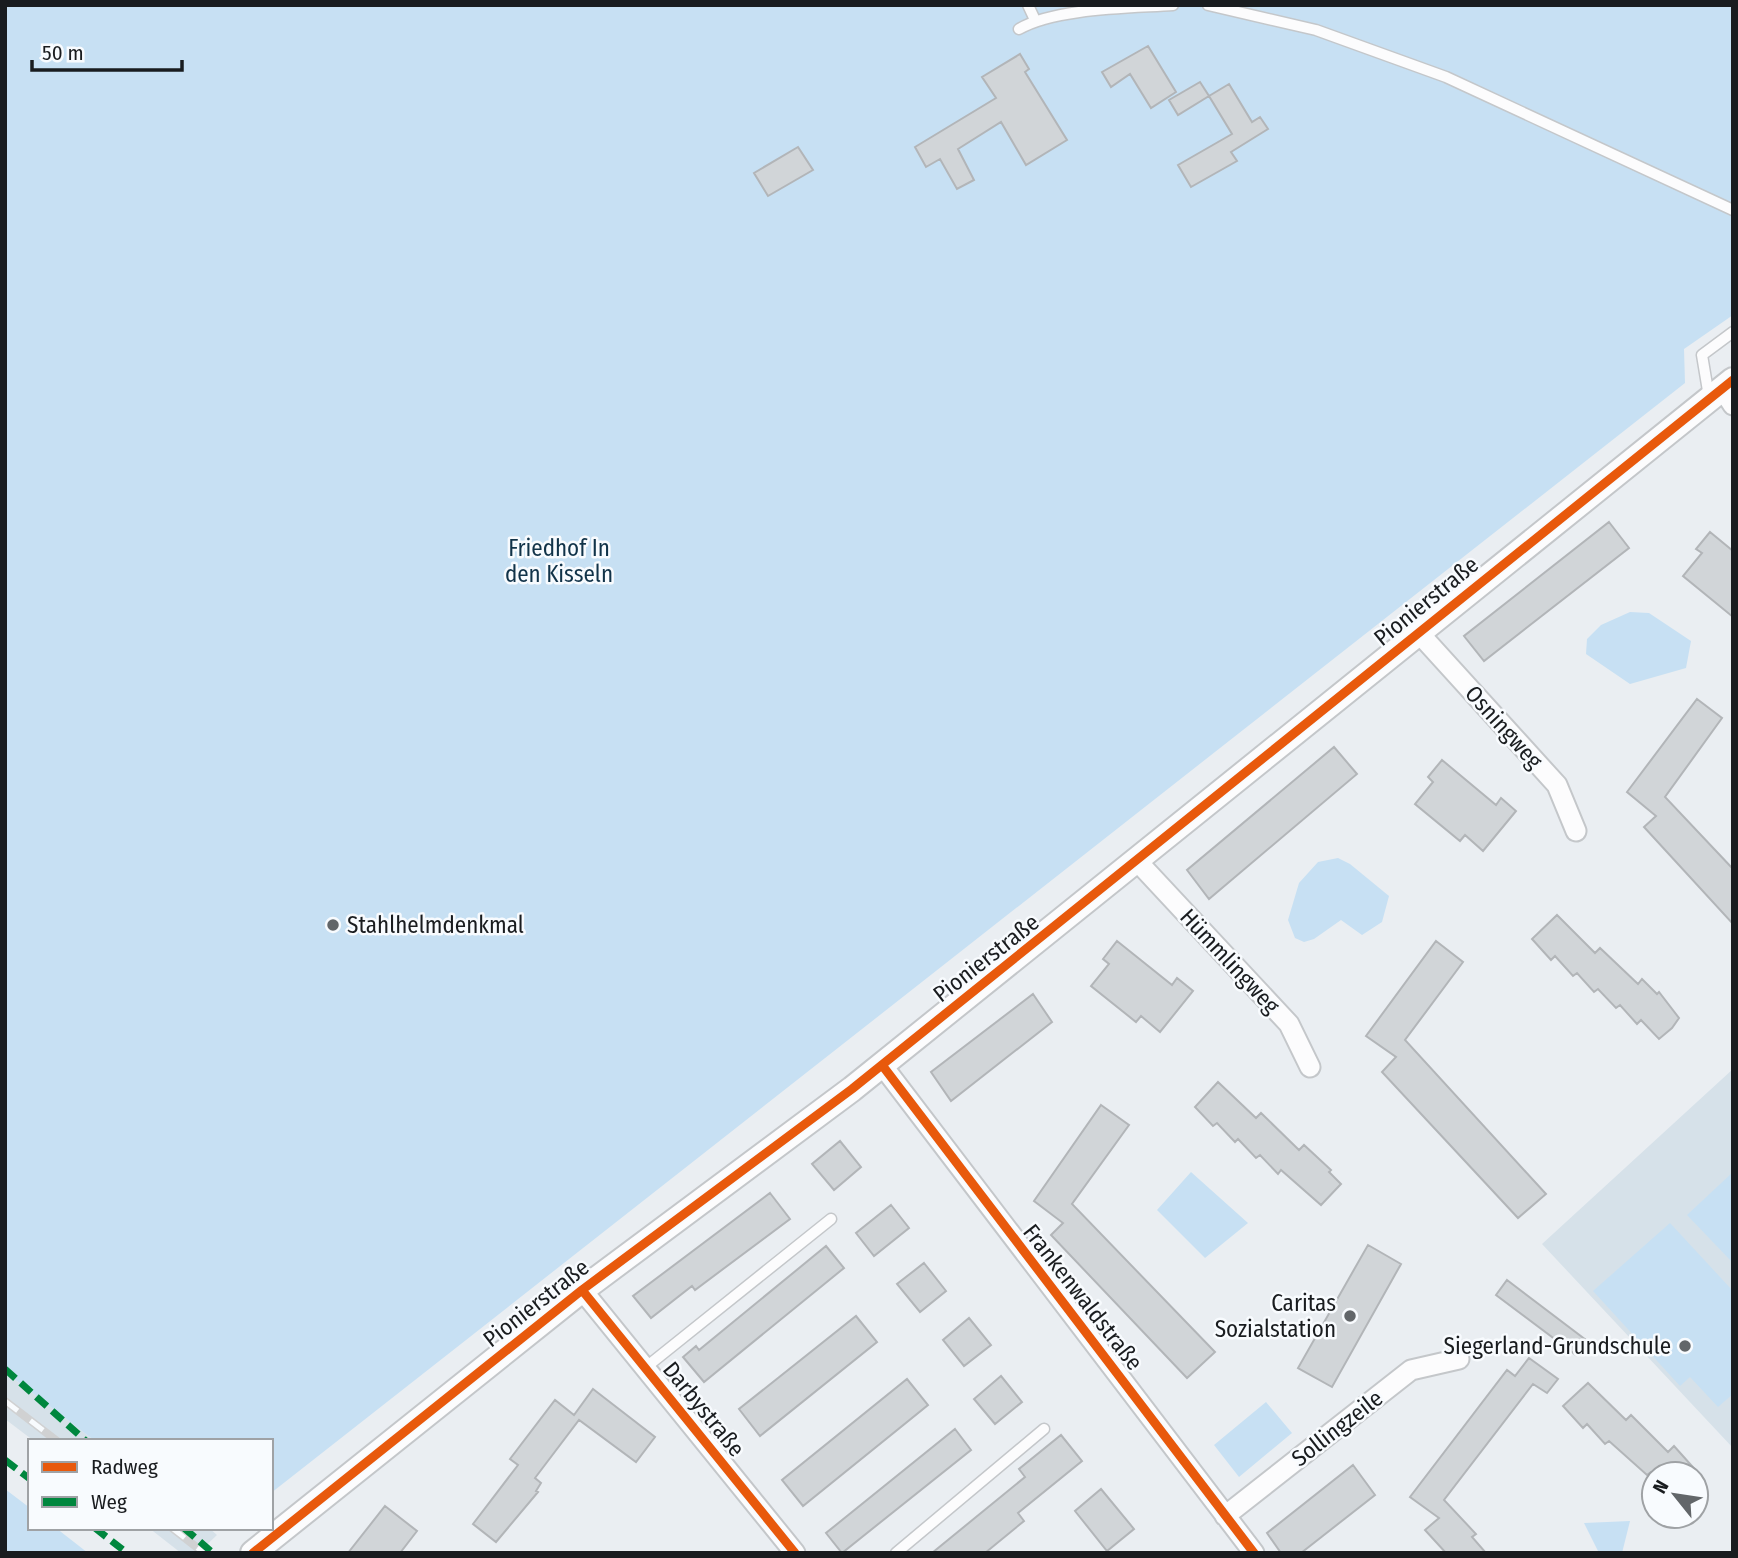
<svg xmlns="http://www.w3.org/2000/svg" width="1738" height="1558" viewBox="0 0 1738 1558" font-family="'Fira Sans Condensed',sans-serif">
	<rect width="100%" height="100%" fill="#eaeef2"/>
	<path fill="#d6e1e9" d="M1733,1069V1448L1542,1244Z
		M5,1372L95,1441H34L5,1419Z
		M149,1528H209L217,1535L198,1553H181Z"/>
	<path fill="#c7e0f3" d="M5,5H1733V315L1684,349L1685,383L271,1493V1441H95L5,1372Z
		M1630,612L1649,613L1691,641L1686,668L1630,684L1586,654L1587,639L1601,625Z
		M1338,858L1350,864L1389,896L1382,922L1362,935L1341,920L1314,939L1304,942L1295,938L1288,920L1299,883L1318,862Z
		M1191,1172L1248,1223L1205,1258L1157,1210Z
		M1733,1172V1263L1687,1215Z
		M1670,1223L1733,1291V1394L1718,1407L1690,1377L1680,1386L1593,1291Z
		M1266,1402L1292,1433L1239,1477L1214,1445Z
		M5,1489L30,1508V1528H56L88,1553H5Z
		M1630,1521L1622,1553H1599L1584,1523Z"/>
	<path fill="#d1d5d8" stroke="#b2b5b8" stroke-width="2" d="M1148,46L1176,92L1151,108L1130,74L1111,87L1102,72Z
		M1020,54L1029,69L1025,72L1067,140L1026,165L1001,122L958,149L974,180L957,189L940,159L926,167L915,147L996,98L982,77Z
		M1200,82L1209,96L1178,115L1169,100Z
		M1229,84L1252,122L1260,117L1268,129L1231,152L1237,161L1191,187L1178,165L1232,134L1209,96Z
		M798,147L813,170L768,196L754,173Z
		M1609,522L1629,548L1484,661L1464,636Z
		M1710,532L1733,551V617L1683,576L1702,553L1696,549Z
		M1697,699L1722,718L1665,797L1733,869V924L1644,827L1656,816L1627,792Z
		M1334,747L1357,774L1209,899L1187,870Z
		M1442,760L1496,805L1501,798L1516,811L1483,851L1465,835L1460,841L1415,804L1433,782L1428,777Z
		M1557,915L1595,953L1600,948L1638,984L1642,979L1657,994L1659,992L1679,1018L1672,1028L1659,1039L1641,1020L1637,1024L1620,1005L1616,1008L1598,989L1594,992L1577,973L1573,976L1555,956L1551,960L1532,939Z
		M1117,941L1172,985L1177,978L1193,991L1160,1032L1141,1016L1136,1022L1091,986L1109,964L1103,959Z
		M1436,941L1463,962L1405,1040L1546,1194L1518,1218L1382,1072L1396,1057L1366,1036Z
		M1033,994L1052,1022L951,1101L931,1072Z
		M1218,1082L1256,1118L1261,1113L1299,1150L1304,1145L1331,1170L1329,1172L1341,1184L1321,1205L1281,1170L1278,1174L1260,1155L1256,1158L1238,1139L1235,1142L1217,1123L1213,1126L1195,1107Z
		M1101,1105L1129,1125L1072,1204L1215,1352L1187,1378L1051,1235L1063,1223L1034,1201Z
		M840,1141L861,1167L834,1190L812,1164Z
		M770,1193L790,1219L695,1290L692,1286L651,1318L633,1296Z
		M891,1205L909,1228L874,1256L856,1233Z
		M1368,1245L1401,1264L1332,1387L1298,1368Z
		M826,1246L844,1268L704,1382L683,1357L696,1346L699,1350Z
		M924,1263L946,1291L920,1312L897,1284Z
		M1507,1280L1586,1340L1576,1355L1496,1295Z
		M856,1316L877,1342L760,1436L739,1409Z
		M969,1318L991,1345L964,1366L943,1340Z
		M1529,1358L1558,1379L1547,1393L1533,1384L1444,1500L1476,1534L1472,1537L1486,1553H1446L1425,1530L1439,1518L1410,1497L1507,1370L1515,1376Z
		M1001,1376L1022,1402L995,1424L974,1399Z
		M907,1379L928,1405L803,1506L782,1480Z
		M1588,1383L1626,1420L1631,1415L1668,1452L1674,1446L1699,1474L1651,1472L1647,1475L1609,1441L1605,1444L1587,1424L1583,1428L1563,1406Z
		M593,1389L655,1437L636,1462L579,1420L535,1478L541,1483L536,1491L538,1492L496,1542L473,1524L518,1465L510,1459L555,1400L574,1415Z
		M955,1429L971,1450L842,1553L826,1533Z
		M1061,1435L1082,1461L1018,1513L1024,1521L985,1553H932L1025,1477L1019,1469Z
		M1353,1465L1375,1495L1301,1553H1281L1267,1533Z
		M1101,1489L1134,1529L1107,1551L1075,1511Z
		M385,1506L417,1531L400,1553H348Z"/>
	<g fill="none" stroke-linecap="round" stroke-linejoin="round">
		<g stroke="#c4c7ca" stroke-width="13">
			<path id="service" d="M1028,5L1035,20
				M1208,5L1316,30L1446,77L1733,210
				M1019,29C1055,8 1130,8 1173,5
				M1709,397L1702,355L1733,332
				M645,1368L831,1219
				M896,1553L1044,1429"/>
		</g>
		<g stroke="#c4c7ca" stroke-width="23">
			<path id="minor" d="M1722,388L1733,405
				M1418,632L1557,785L1576,831
				M1138,862L1289,1024L1310,1067
				M882,1065L1254,1553
				M582,1290L795,1553
				M1225,1516L1411,1370L1459,1359"/>
		</g>
		<g stroke="#c4c7ca" stroke-width="28">
			<path id="tertiary" d="M253,1553L582,1290L852,1089L1733,380"/>
		</g>
		<use href="#service" stroke="#fcfcfd" stroke-width="10"/>
		<use href="#minor" stroke="#fcfcfd" stroke-width="19"/>
		<use href="#tertiary" stroke="#fcfcfd" stroke-width="24"/>
		<g stroke="#d0d1d2" stroke-width="8">
			<path id="rail" d="M5,1401L57,1441
				M172,1528L204,1553"/>
		</g>
		<use href="#rail" stroke="#f8fbfe" stroke-width="5" stroke-dasharray="16" stroke-linecap="butt"/>
		<path stroke="#00873e" stroke-width="7" stroke-dasharray="14 7" stroke-linecap="butt" d="M5,1369L86,1441
			M5,1460L30,1479
			M95,1528L127,1553
			M184,1528L213,1553"/>
		<g stroke="#f8fbfe" stroke-width="13">
			<path id="cycleway" d="M882,1065L1254,1553
				M582,1290L795,1553
				M253,1553L582,1290L852,1089L1733,380"/>
		</g>
		<use href="#cycleway" stroke="#e8590c" stroke-width="9"/>
	</g>
	<g fill="#626669" stroke="#f8fbfe" stroke-width="2.5">
		<circle cx="333" cy="925" r="7"/>
		<circle cx="1350" cy="1316" r="7"/>
		<circle cx="1685" cy="1346" r="7"/>
	</g>
	<g text-anchor="middle" dominant-baseline="central" stroke-width="5" stroke-linejoin="round" paint-order="stroke">
		<g font-size="23" fill="#113349" stroke="#f8fbfe">
			<text x="559" y="548">Friedhof In<tspan x="559" dy="26">den Kisseln</tspan></text>
		</g>
		<g font-size="23" fill="#191c1f" stroke="#f8fbfe">
			<text transform="translate(1426 601) rotate(-39)">Pionierstraße</text>
			<text transform="translate(1504 727) rotate(48)">Osningweg</text>
			<text transform="translate(986 958) rotate(-38)">Pionierstraße</text>
			<text transform="translate(1230 961) rotate(47)">Hümmlingweg</text>
			<text transform="translate(1083 1297) rotate(52)">Frankenwaldstraße</text>
			<text transform="translate(536 1303) rotate(-38)">Pionierstraße</text>
			<text transform="translate(704 1409) rotate(51)">Darbystraße</text>
			<text transform="translate(1337 1428) rotate(-38)">Sollingzeile</text>
		</g>
		<g font-size="23" fill="#191c1f" stroke="#f8fbfe" text-anchor="end">
			<text x="347" y="925" text-anchor="start">Stahlhelmdenkmal</text>
			<text x="1336" y="1303">Caritas<tspan x="1336" dy="26">Sozialstation</tspan></text>
			<text x="1671" y="1346">Siegerland-Grundschule</text>
		</g>
	</g>
	<rect width="1738" height="1558" fill="none" stroke="#191c1f" stroke-width="14"/>
	<rect x="28" y="1439" width="245" height="91" fill="#f8fbfe" stroke="#9fa2a5" stroke-width="2"/>
	<rect x="42" y="1462" width="35" height="10" fill="#e8590c" stroke="#9fa2a5" stroke-width="2"/>
	<text x="91" y="1474" font-size="21" fill="#191c1f">Radweg</text>
	<rect x="42" y="1497" width="35" height="10" fill="#00873e" stroke="#9fa2a5" stroke-width="2"/>
	<text x="91" y="1509" font-size="21" fill="#191c1f">Weg</text>
	<g transform="translate(1675 1495) rotate(300)"><circle r="33" fill="#f8fbfe" stroke="#9fa2a5" stroke-width="2"/>
	<path d="M0-5L12 26L0 18L-12 26Z" fill="#626669"/>
	<text y="-10" font-size="19" font-weight="bold" text-anchor="middle" fill="#191c1f">N</text>
	</g>
	<path d="M32 60v10h150v-10" fill="none" stroke="#191c1f" stroke-width="3.5"/>
	<text x="42" y="60" font-size="21" fill="#191c1f" stroke="#f8fbfe" stroke-width="5" paint-order="stroke">50 m</text>
</svg>
